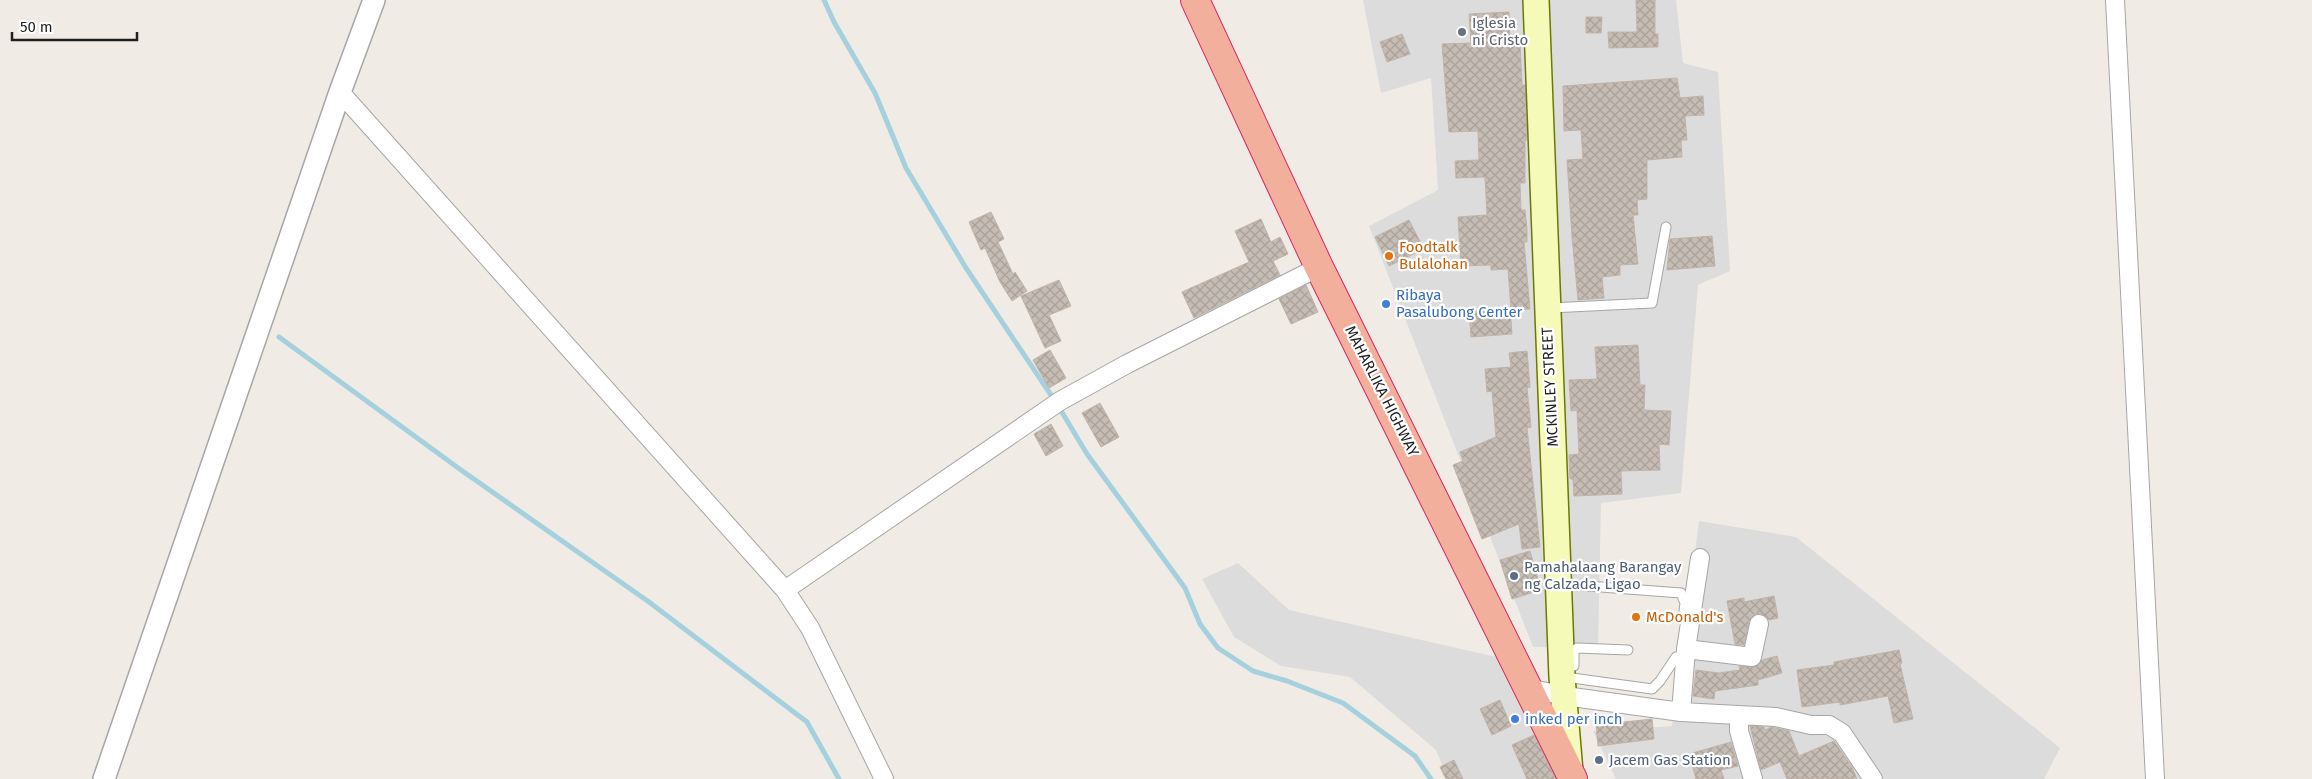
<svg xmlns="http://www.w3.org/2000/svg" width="2312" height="779" viewBox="0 0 2312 779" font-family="'Fira Sans',sans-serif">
	<defs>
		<pattern id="building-cross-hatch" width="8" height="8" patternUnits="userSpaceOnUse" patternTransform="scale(1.25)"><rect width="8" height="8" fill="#c5bcb4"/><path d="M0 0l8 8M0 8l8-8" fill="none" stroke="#a9a19a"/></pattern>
	</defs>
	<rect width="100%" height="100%" fill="#f0ece5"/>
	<path fill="#dddcdc" d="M1363,0H1676L1683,63L1718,72L1730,271L1698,285L1681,493L1601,503L1598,648L1533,647L1369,226L1438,190L1431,78L1381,93Z
		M1699,521L1796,537L2060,748L2044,779H1616L1593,731L1672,726Z
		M1238,563L1289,610L1501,658L1562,779H1448L1436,750L1350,677L1281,666L1234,637L1202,579Z"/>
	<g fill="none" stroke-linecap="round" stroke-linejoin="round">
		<path stroke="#a5d1de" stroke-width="5" d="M824,0L834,22L875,93L906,168L966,268L1057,404L1087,454L1185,588L1200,624L1218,648L1253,671L1287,681L1343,703L1415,756L1431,779
			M279,337L461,470L649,602L807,722L839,779"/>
	</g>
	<path fill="url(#building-cross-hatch)" stroke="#c2b3a7" d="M1636,0H1655V34H1658V47L1609,48L1608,32H1637Z
		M1509,12L1510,41H1520L1522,85H1525L1527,140H1525V183H1520L1521,210H1525L1527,229V242H1524L1530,309L1511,310L1508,269L1491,270V265L1461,266L1458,217L1487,215L1485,177L1456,178L1455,161L1479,160L1478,131L1449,132L1442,44L1471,43L1469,14Z
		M1586,17H1602L1601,33H1586Z
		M1402,34L1410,54L1387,62L1380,42Z
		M1677,78L1680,98L1703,96L1704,115L1685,116L1687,140H1681L1682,157L1647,160V199L1637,200L1638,215H1633L1638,264L1620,265V275L1602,277L1604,298L1578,300L1572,237L1567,160L1583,159L1581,130L1564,131L1563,86Z
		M991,212L1004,239L998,242L1013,274L1015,272L1027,291L1012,301L1000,282L985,248L981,250L969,222Z
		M1261,219L1271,242L1280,237L1288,254L1273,261L1280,275L1194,318L1182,292L1249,262L1235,231Z
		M1409,220L1424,249L1389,266L1375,237Z
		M1712,236L1715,266L1667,270L1670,239Z
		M1059,280L1071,306L1049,315L1061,341L1045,348L1021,296Z
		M1306,285L1318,312L1291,324L1279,299Z
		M1510,308L1512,334L1471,337L1469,311Z
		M1638,345L1640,385H1645L1644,410L1671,411L1669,445L1659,444L1660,470L1621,471L1622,494L1574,496L1573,479H1570L1569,455L1579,454L1577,410L1571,411L1569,380L1597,379L1595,347Z
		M1050,350L1066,378L1049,388L1033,360Z
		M1527,351L1530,387L1527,388L1531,427L1527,428L1540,547L1522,549L1519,524L1482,539L1453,465L1463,461L1460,452L1496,437L1492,391L1487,392L1485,369L1511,367L1509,353Z
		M1100,403L1119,437L1101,447L1082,413Z
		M1051,424L1063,446L1046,456L1034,434Z
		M1530,551L1541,590L1512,599L1500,560Z
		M1774,596L1778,618L1769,620L1762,614H1755L1749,621L1744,645L1735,644L1727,601L1744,598V602Z
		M1899,650L1902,663L1900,664L1913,719L1894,723L1888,696L1840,705V702L1802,707L1797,670L1834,665V662Z
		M1777,656L1782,673L1758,680V685L1715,691L1714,699L1693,696L1696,670L1719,673L1740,670L1739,666L1755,667L1762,660Z
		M1500,700L1511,726L1492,735L1480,709Z
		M1652,719L1654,739L1598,746L1596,725Z
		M1750,726L1764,727L1765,730L1771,727L1789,731L1799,756L1834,741L1852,767L1857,779H1787L1780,762L1761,770Z
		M1534,735L1556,779H1527L1512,745Z
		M1731,742L1738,766L1721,770L1724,779H1696L1689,754Z
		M1454,760L1463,779H1446L1440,767Z"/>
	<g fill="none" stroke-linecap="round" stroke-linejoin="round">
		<g stroke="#a6a6a6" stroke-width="11">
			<path id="service" d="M1550,308L1652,303L1666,227
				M1561,584L1681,593L1685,603L1684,611
				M1574,666V651L1577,648L1628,650
				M1565,677L1652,689L1660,681L1676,657"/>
		</g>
		<g stroke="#a6a6a6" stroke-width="20">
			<path id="minor" d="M2115,0L2155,779
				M340,92L785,590
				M1686,649L1752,657L1759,624
				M1528,688L1565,696L1681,712L1776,717L1811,725H1829L1842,733L1873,779
				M1681,712L1686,649L1700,558
				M1739,715V731L1753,779
				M884,779L810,628L785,590L1060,401L1127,364L1319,267"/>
		</g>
		<g stroke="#a6a6a6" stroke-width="24">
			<path id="tertiary" d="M104,779L340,92L374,0"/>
		</g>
		<g stroke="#6b7804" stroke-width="28">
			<path id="secondary" d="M1536,0L1562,677L1570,772"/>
		</g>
		<g stroke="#dd2361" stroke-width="30">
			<path id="trunk" d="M1195,0L1319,267L1573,779"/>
		</g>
		<use href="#service" stroke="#fff" stroke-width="9"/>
		<use href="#minor" stroke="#fff" stroke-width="18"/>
		<use href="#tertiary" stroke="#fff" stroke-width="21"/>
		<use href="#secondary" stroke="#f6fab9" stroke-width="25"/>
		<use href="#trunk" stroke="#f2b09c" stroke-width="28"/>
	</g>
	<circle fill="#6b7280" stroke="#fff" stroke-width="2" cx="1462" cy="32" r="5"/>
	<g fill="#e8710a" stroke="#fff" stroke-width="2">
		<circle cx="1389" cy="256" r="5"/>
		<circle cx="1636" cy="617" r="5"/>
	</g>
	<g fill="#3f7fe0" stroke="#fff" stroke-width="2">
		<circle cx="1386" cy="304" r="5"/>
		<circle cx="1515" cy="719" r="5"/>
	</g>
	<g fill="#5c6f8a" stroke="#fff" stroke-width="2">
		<circle cx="1514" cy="576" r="5"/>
		<circle cx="1599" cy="760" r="5"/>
	</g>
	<g text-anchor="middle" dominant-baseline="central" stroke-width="4.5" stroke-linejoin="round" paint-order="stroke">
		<g font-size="15" fill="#5b616d" stroke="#fff" text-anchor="start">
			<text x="1472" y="23">Iglesia<tspan x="1472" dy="17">ni Cristo</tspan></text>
		</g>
		<g font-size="15" fill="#c56008" stroke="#fff" text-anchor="start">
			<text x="1399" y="247">Foodtalk<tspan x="1399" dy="17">Bulalohan</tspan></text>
			<text x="1646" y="617">McDonald's</text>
		</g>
		<g font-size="15" fill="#366cbe" stroke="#fff" text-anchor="start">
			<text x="1396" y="295">Ribaya<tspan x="1396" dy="17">Pasalubong Center</tspan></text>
			<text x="1525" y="719">inked per inch</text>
		</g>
		<g font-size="15" fill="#1f1f1f" stroke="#fff">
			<text transform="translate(1550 387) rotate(-93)">MCKINLEY STREET</text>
			<text transform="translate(1382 391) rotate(63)">MAHARLIKA HIGHWAY</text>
		</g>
		<g font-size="15" fill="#4e5e75" stroke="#fff" text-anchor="start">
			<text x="1524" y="567">Pamahalaang Barangay<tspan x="1524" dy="17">ng Calzada, Ligao</tspan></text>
			<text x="1609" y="760">Jacem Gas Station</text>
		</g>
	</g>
	<path d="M12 32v8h125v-8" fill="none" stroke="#1f1f1f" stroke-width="2.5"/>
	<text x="20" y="32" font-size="15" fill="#1f1f1f" stroke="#ffffff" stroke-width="4" paint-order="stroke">50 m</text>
</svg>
